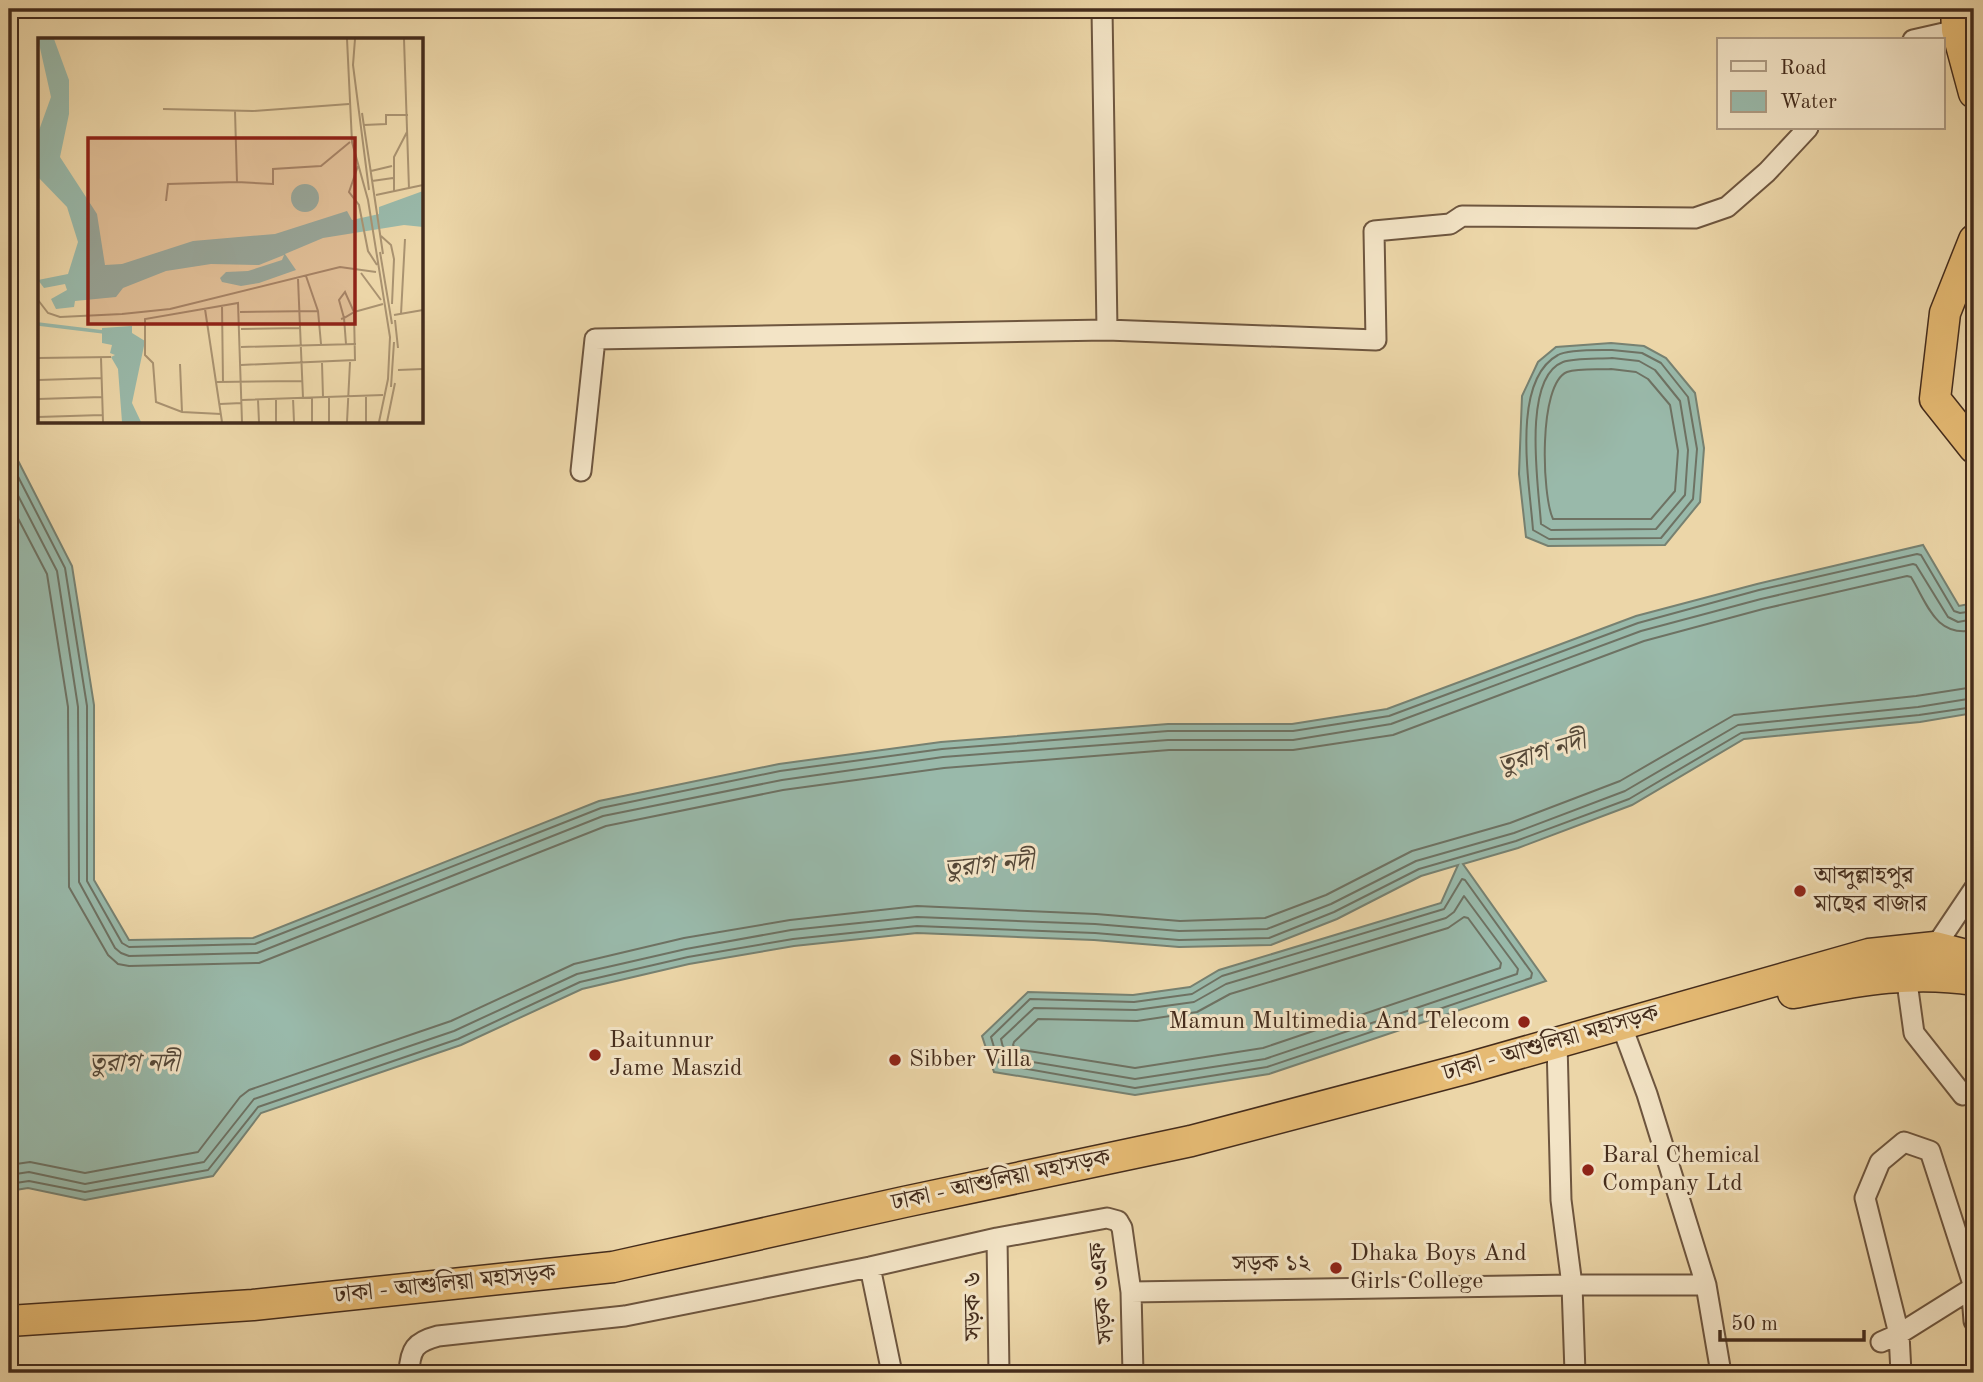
<svg xmlns="http://www.w3.org/2000/svg" width="1983" height="1382" viewBox="0 0 1983 1382" font-family="'Old Standard TT','Noto Serif Bengali',serif">
	<rect width="100%" height="100%" fill="#ecd6a8"/>
	<filter id="stains"><feTurbulence type="fractalNoise" baseFrequency=".00286" numOctaves="4"/><feColorMatrix values="0 0 0 0 .2 0 0 0 0 .09 0 0 0 0 .02 0 0 0 .5 -.17"/></filter>
	<radialGradient id="worn" r=".72"><stop offset=".6" stop-color="#630" stop-opacity="0"/><stop offset="1" stop-color="#630" stop-opacity=".3"/></radialGradient>
	<path fill="#99b9aa" stroke="#778171" stroke-width="2" d="M1611,343L1644,346L1666,358L1695,393L1704,448L1700,502L1665,545L1548,546L1526,537L1519,474L1522,396L1538,362L1556,347Z
		M9,443L72,566L94,705V880L129,940L253,938L599,801L779,764L941,742L1168,724H1292L1387,709L1636,616L1757,584L1923,545L1959,606L1974,603V713L1920,722L1744,739L1632,805L1518,848L1463,864L1546,981L1269,1074L1135,1095L994,1072L982,1036L1028,992L1133,995L1190,987L1219,970L1441,903L1458,865L1421,876L1337,919L1271,945L1179,947L1094,940L917,933L794,946L689,964L582,989L461,1045L261,1113L213,1176L85,1200L28,1188L9,1191Z"/>
	<g fill="none" stroke-linecap="round" stroke-linejoin="round">
		<path stroke="#6e7263" stroke-width="2" d="M1612,350L1642,353L1661,363L1688,397L1697,449L1693,499L1661,538L1549,539L1533,530C1530,486 1510,381 1558,355C1568,349 1599,350 1612,350Z
			M1612,358L1639,361L1655,370L1680,401L1688,450L1685,495L1656,529L1551,530L1541,524C1539,490 1521,378 1563,362C1574,358 1599,359 1612,358Z
			M1611,369L1636,372L1648,379L1670,405L1678,451L1675,491L1651,519H1553C1542,496 1538,384 1567,372C1579,368 1598,370 1611,369Z
			M9,459L65,568L87,706V881L122,943L129,947L255,944L601,808L780,771L942,749L1168,731H1293L1389,716L1638,623L1759,590L1917,554L1921,555L1954,611L1960,613L1974,611
			M9,478L57,571L78,707L79,882L115,948L121,953L129,956L257,953L603,816L782,780L943,757L1168,740H1293L1391,724L1641,631L1761,599L1913,564L1916,565L1948,617L1958,622L1974,619
			M9,501L47,574L68,707L69,887L108,955L118,964L129,966L259,963L606,826L783,790L944,768L1169,750H1293L1393,735L1644,641L1763,609L1907,576L1911,577C1928,605 1936,638 1974,630
			M1462,879L1465,880L1532,973L1531,978L1267,1067L1135,1088L999,1064L991,1037L1030,999L1134,1002L1192,994L1222,976L1444,909Z
			M1464,896L1518,969L1517,974L1265,1059L1135,1079L1008,1058L1005,1056L1001,1039L1034,1008L1136,1010L1194,1002L1226,984L1446,918L1454,912Z
			M1464,917L1468,918L1501,963L1500,968L1263,1048L1135,1068L1016,1049L1013,1045L1014,1042L1038,1019L1137,1021L1197,1012L1230,994L1448,928Z
			M9,1165L30,1162L85,1173L198,1152L240,1097L249,1090L451,1021L574,964L684,938L790,920L917,906L1096,914L1180,921L1265,918L1326,895L1412,851L1510,823L1620,781L1734,715L1916,696L1974,687
			M9,1175L29,1172L85,1184L204,1162L254,1099L454,1031L577,974L686,949L791,930L917,917L1095,924L1179,931L1267,929L1331,904L1416,861L1514,833L1625,791L1738,725L1918,707L1974,698
			M9,1184L29,1181L85,1192L208,1170L258,1107L458,1039L580,982L688,957L793,939L917,926L1095,933L1179,940L1269,938L1334,912L1419,869L1516,841L1629,799L1741,733L1919,715L1974,707"/>
		<g stroke="#6e563f" stroke-width="23">
			<path id="minor" d="M1913,40L1957,30
				M1107,330L1376,340L1374,231L1450,224L1462,216L1695,218L1727,207L1767,172L1808,128
				M581,471L595,339L1107,330L1102,9
				M1935,947L1974,889
				M1906,975L1914,1033L1963,1095
				M1621,1024L1647,1094L1706,1285L1721,1373
				M1557,1043L1561,1200L1572,1285L1575,1373
				M997,1238L999,1373
				M870,1267L892,1373
				M1974,1287L1972,1295L1974,1321
				M1131,1292L1572,1285H1706
				M1881,1342L1899,1334L1974,1287L1930,1151L1904,1142L1880,1162L1865,1198L1899,1334L1901,1373
				M409,1373C410,1349 415,1342 438,1336L625,1316L870,1267L997,1238L1107,1218L1118,1221L1122,1228L1131,1292L1133,1373"/>
		</g>
		<g stroke="#442c1c" stroke-width="33">
			<path id="highway" d="M1956,9L1957,30L1974,93
				M1974,240L1945,313L1935,399L1974,448
				M1793,993C1857,981 1910,970 1974,980
				M9,1321L253,1305L613,1267L904,1202L1191,1141L1468,1068L1869,954L1935,947L1974,957"/>
		</g>
		<use href="#minor" stroke="#f3e4c6" stroke-width="19"/>
		<use href="#highway" stroke="#e6bb74" stroke-width="30"/>
	</g>
	<g fill="#8f2418" stroke="#f3e4c6" stroke-width="2.5">
		<circle cx="1800" cy="891" r="7"/>
		<circle cx="1524" cy="1022" r="7"/>
		<circle cx="595" cy="1055" r="7"/>
		<circle cx="895" cy="1060" r="7"/>
		<circle cx="1588" cy="1170" r="7"/>
		<circle cx="1336" cy="1268" r="7"/>
	</g>
	<g text-anchor="middle" dominant-baseline="central" stroke-width="6" stroke-linejoin="round" paint-order="stroke">
		<g font-size="24" fill="#442c1c" stroke="#f3e4c6" text-anchor="start">
			<text x="1814" y="877">আব্দুল্লাহপুর<tspan x="1814" dy="28">মাছের বাজার</tspan></text>
			<text x="1510" y="1022" text-anchor="end">Mamun Multimedia And Telecom</text>
			<text x="609" y="1041">Baitunnur<tspan x="609" dy="28">Jame Maszid</tspan></text>
			<text x="909" y="1060">Sibber Villa</text>
			<text x="1602" y="1156">Baral Chemical<tspan x="1602" dy="28">Company Ltd</tspan></text>
			<text x="1350" y="1254">Dhaka Boys And<tspan x="1350" dy="28">Girls College</tspan></text>
		</g>
		<g font-size="24" fill="#442c1c" stroke="#f3e4c6">
			<text transform="translate(1551 1044) rotate(-16)">ঢাকা - আশুলিয়া মহাসড়ক</text>
			<text transform="translate(1001 1181) rotate(-12)">ঢাকা - আশুলিয়া মহাসড়ক</text>
			<text transform="translate(1271 1265) rotate(-1)">সড়ক ১২</text>
			<text transform="translate(445 1285) rotate(-6)">ঢাকা - আশুলিয়া মহাসড়ক</text>
			<text transform="translate(1103 1293) rotate(-95)">সড়ক ৩এফ</text>
			<text transform="translate(974 1306) rotate(-91)">সড়ক ৬</text>
		</g>
		<g font-size="26" font-style="italic" fill="#554838" stroke="#f3e4c6">
			<text transform="translate(1542 754) rotate(-17)">তুরাগ নদী</text>
			<text transform="translate(989 866) rotate(-5)">তুরাগ নদী</text>
			<text x="134" y="1064">তুরাগ নদী</text>
		</g>
	</g>
	<g transform="translate(38 38)">
		<rect width="385" height="385" fill="#ecd6a8"/>
		<path d="M0,1H16L31,42V76L22,119L59,176L67,227L84,226L155,203L237,196L309,173L314,182L341,176V169L385,153V189L366,187L285,200L247,216L258,232L221,245L203,248L184,244L182,240L188,234L210,233L244,222L246,217L221,227L173,226L128,233L85,250L78,259L37,263L36,269L18,271L13,261L29,252L27,246L6,250L0,242L30,236L40,204L29,169L0,139V95L13,59ZM253 160a14 14 0 1 1 28 0a14 14 0 1 1-28 0ZM94,288V295L107,303L94,365L103,384H84L80,331L73,319L77,317L72,315L74,307L64,305V290Z" fill="#99b9aa"/>
		<path fill="none" stroke="#99b9aa" stroke-width="3.5" d="M0,286L66,294"/>
		<path fill="none" stroke="#a99270" stroke-width="2" d="M309,1L314,104L330,162L352,299L350,341L341,384M317,1L315,27L331,152M366,1L371,151M125,71L215,73L311,66M324,75L345,216M326,87L348,86V77H370M320,128L311,154L321,167L330,213L339,227M333,133L354,128M334,143L355,140M199,144L235,146V131L283,128L312,104M356,154V119L369,94M338,157L385,147M128,163L130,146L199,144L197,73M343,198L353,207L356,221L354,266M342,214L354,286M323,235L343,262M268,238L280,273L283,306M260,241L265,360M0,262L10,275L22,279L84,276L132,271L302,229L338,234M184,267L185,345M167,271L184,384M202,274L280,273M363,276L367,201M356,277L385,272M303,281L306,280L316,274L307,254L301,262L306,280L308,306M357,282L360,310M203,291L262,290M203,309L318,306M0,320L73,319M63,320L65,384M284,325L285,359M142,326L144,374M203,327L317,322L316,274L345,266M360,332L385,331M0,342L64,340M179,344L264,343M353,349L356,304M328,358V384M274,359V384M291,359V384M255,360L256,384M0,361L64,359M204,362L345,357M220,362L221,384M238,362V384M182,366L204,365M183,376L144,374L118,364L115,325L107,317V281L200,265L204,384M0,379L64,377M309,384L312,324M349,384L357,345"/>
		<path fill="#8f2418" fill-opacity="0.15" stroke="#8f2418" stroke-width="3.5" d="M50,100H317V286H50Z"/>
		<rect width="385" height="385" fill="none" stroke="#442c1c" stroke-width="3.5"/>
	</g>
	<rect width="1983" height="1382" fill="none" stroke="#ecd6a8" stroke-width="35"/>
	<rect x="10" y="10" width="1962" height="1361" fill="none" stroke="#442c1c" stroke-width="3.5"/>
	<rect x="18" y="18" width="1948" height="1347" fill="none" stroke="#442c1c" stroke-width="2"/>
	<rect x="1717" y="38" width="228" height="91" fill="#f3e4c6" stroke="#ad9a82" stroke-width="2"/>
	<rect x="1731" y="61" width="35" height="10" fill="#f3e4c6" stroke="#ad9a82" stroke-width="2"/>
	<text x="1780" y="74" font-size="21" fill="#442c1c">Road</text>
	<rect x="1731" y="91" width="35" height="21" fill="#99b9aa" stroke="#ad9a82" stroke-width="2"/>
	<text x="1780" y="108" font-size="21" fill="#442c1c">Water</text>
	<path d="M1720 1330v10h144v-10" fill="none" stroke="#442c1c" stroke-width="3.5"/>
	<text x="1731" y="1330" font-size="21" fill="#442c1c" stroke="#f3e4c6" stroke-width="5" paint-order="stroke">50 m</text>
	<rect width="100%" height="100%" filter="url(#stains)"/>
	<rect width="100%" height="100%" fill="url(#worn)"/>
</svg>
